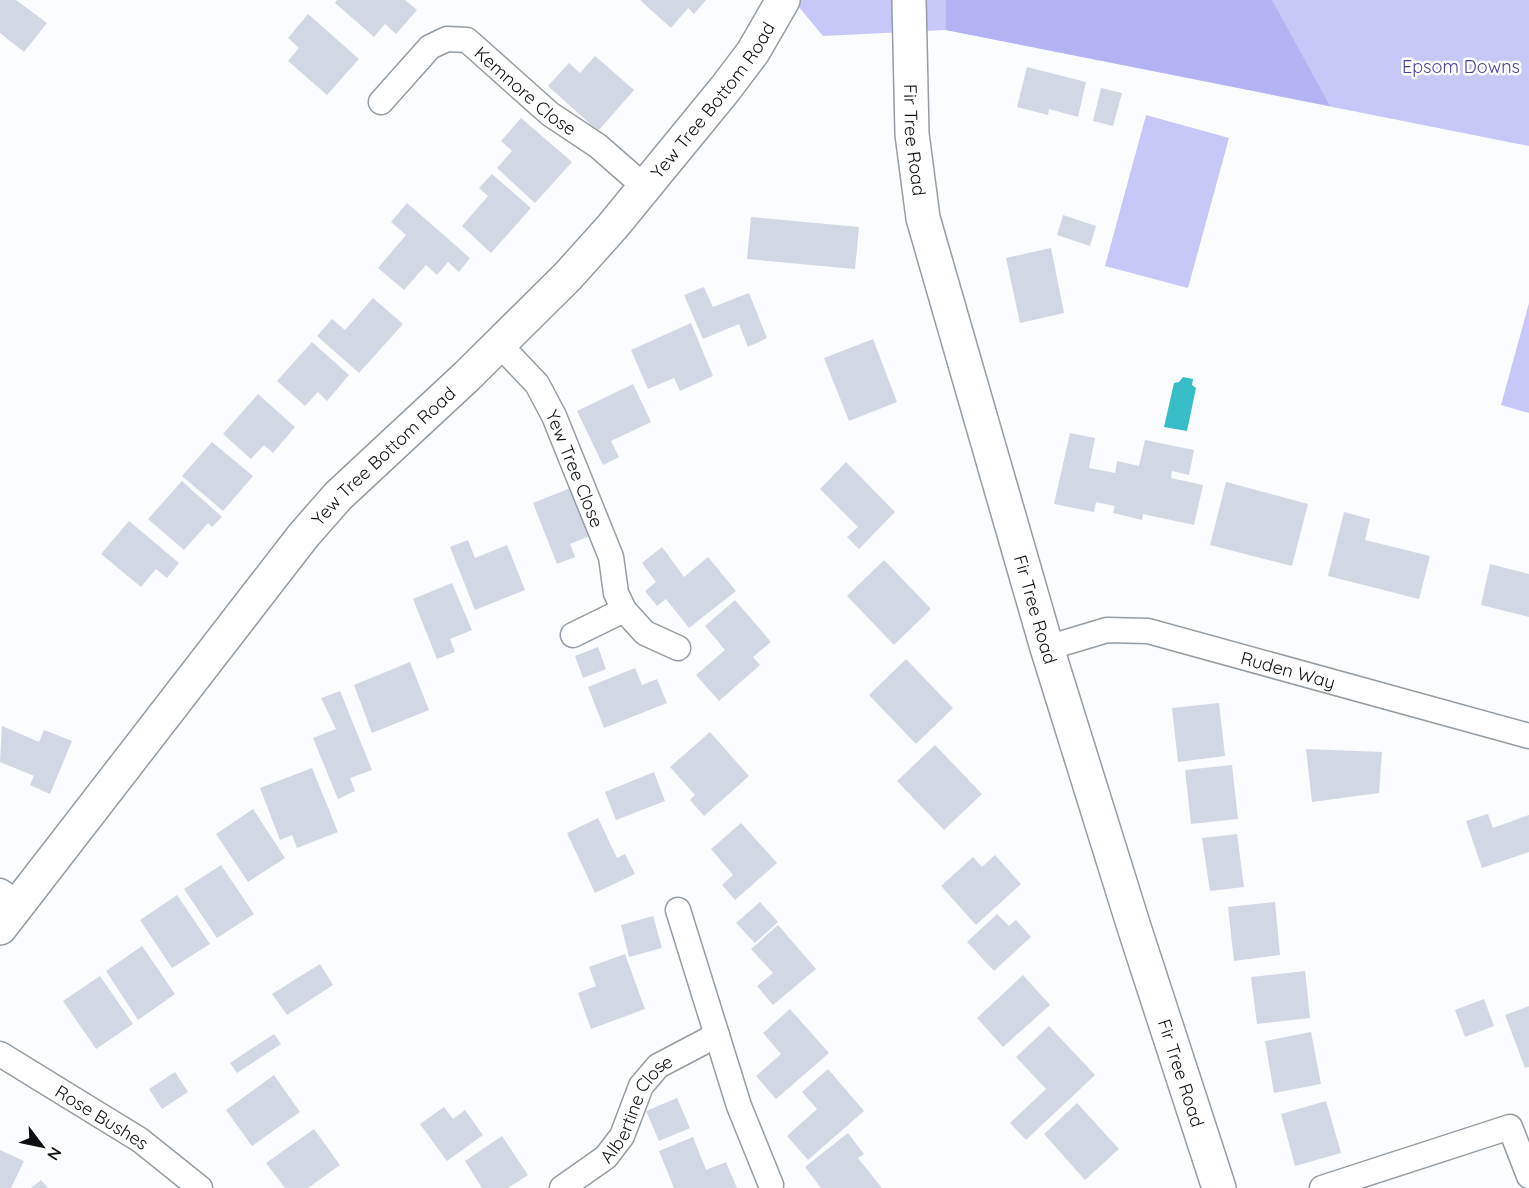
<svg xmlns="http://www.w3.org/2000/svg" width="1529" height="1188" viewBox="0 0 1529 1188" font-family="Quicksand,sans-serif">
	<rect width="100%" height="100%" fill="#fafcfd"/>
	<path fill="#c8c8f8" d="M793,0H1529V146L946,30L823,36Z
		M1146,115L1229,138L1188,288L1105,266Z
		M1529,303V413L1501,405Z"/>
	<path fill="#b4b3f3" d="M946,0H1272L1330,106L946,30Z"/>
	<path fill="#36bdc6" d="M1183,377L1193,379L1192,385L1196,388L1187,431L1164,427L1174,383L1179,382Z"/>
	<path fill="#d2d8e3" d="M0,0H16L47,23L24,52L0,33Z
		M337,0H405L417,10L396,34L385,24L374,37L335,3Z
		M640,0H706L694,14L688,8L671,28Z
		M308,14L359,59L327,95L288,61L299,48L288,38Z
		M595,56L634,90L598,131L548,86L569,63L580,73Z
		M1027,67L1086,82L1078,117L1049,109L1048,115L1017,107Z
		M1101,88L1122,93L1113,126L1093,121Z
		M521,118L572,162L535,203L497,168L512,151L501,141Z
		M492,174L531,208L491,253L462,226L488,196L479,188Z
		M407,203L470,258L459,272L448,262L437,275L426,265L404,290L378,268L406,235L391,222Z
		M1063,215L1096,226L1090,246L1057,235Z
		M751,217L859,227L855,269L747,259Z
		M1051,248L1064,313L1020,323L1006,258Z
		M704,287L713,307L749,293L767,338L748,347L739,324L703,339L684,295Z
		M373,298L403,324L359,373L317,336L332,319L345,330Z
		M691,323L713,376L680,391L674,378L648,389L631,350Z
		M873,339L897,402L849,421L824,358Z
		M312,342L349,375L327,401L318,392L305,406L277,381Z
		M633,384L651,422L611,441L619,457L603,465L577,411Z
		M258,394L295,427L273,453L264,445L251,459L223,434Z
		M1070,433L1095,438L1089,468L1115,473L1117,461L1139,466L1145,440L1194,450L1189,475L1172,471L1171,478L1203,485L1194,525L1143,514L1142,520L1113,513L1115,506L1096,502L1094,512L1054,504Z
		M212,442L253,476L223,511L182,476Z
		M846,462L895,512L859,549L847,537L858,527L820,489Z
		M182,481L222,517L212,527L208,523L184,550L148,519Z
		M1226,482L1308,504L1292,566L1210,545Z
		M573,487L592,535L570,544L575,557L557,564L533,503Z
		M1344,512L1370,519L1365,540L1430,556L1419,599L1328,576Z
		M129,521L179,563L167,578L156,569L141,587L101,554Z
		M468,540L475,558L507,545L525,590L475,610L450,547Z
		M662,547L684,577L708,557L736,591L689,628L666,599L657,606L645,591L656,582L642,563Z
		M884,560L931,609L894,645L847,596Z
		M1490,564L1529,574V617L1481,605Z
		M452,583L472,630L450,639L455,652L437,659L413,599Z
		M735,600L771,642L753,657L760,665L719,701L696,675L725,650L705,626Z
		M598,647L606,669L583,678L575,656Z
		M906,659L953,708L916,744L869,695Z
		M410,662L429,710L372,733L354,685Z
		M635,668L642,685L657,679L667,703L604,728L588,687Z
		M340,691L372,770L350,778L355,791L338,799L313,738L336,729L321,698Z
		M1219,703L1225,756L1178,762L1172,708Z
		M2,726L39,742L44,730L72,741L50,794L30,785L34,776L0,762Z
		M710,732L749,776L704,816L690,800L695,795L670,767Z
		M935,745L982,794L944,830L897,781Z
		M1306,749L1382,752L1379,793L1312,802Z
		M1232,765L1238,819L1191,824L1185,770Z
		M312,768L338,832L297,848L292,835L280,840L260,788Z
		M654,772L665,801L616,820L605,792Z
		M253,809L285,858L248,882L216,834Z
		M1488,814L1493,828L1529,815V852L1482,868L1466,821Z
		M598,818L617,858L625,854L635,874L595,893L567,833Z
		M741,823L777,863L735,900L722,885L733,875L711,849Z
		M1237,834L1244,887L1210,891L1202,838Z
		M995,855L1021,884L976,925L941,886L973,857L982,867Z
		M221,865L254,914L217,938L184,889Z
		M177,895L210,944L172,968L140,920Z
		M760,902L778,922L755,943L736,923Z
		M1275,902L1280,955L1234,961L1228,907Z
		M997,914L1009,926L1016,920L1031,937L994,971L967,942Z
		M653,916L662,948L629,957L621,925Z
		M778,925L816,969L773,1005L757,986L773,973L751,949Z
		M142,946L175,994L138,1020L106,971Z
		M625,954L645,1009L591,1029L578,993L596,986L589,967Z
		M320,964L333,985L287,1015L272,994Z
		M1305,971L1310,1018L1257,1024L1251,977Z
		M1023,975L1050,1005L1003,1047L977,1018Z
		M100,976L133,1024L96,1049L63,1001Z
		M1484,999L1494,1026L1465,1037L1455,1010Z
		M1529,1006V1067L1525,1068L1505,1015Z
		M790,1009L829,1053L776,1099L756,1076L781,1054L763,1033Z
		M1049,1026L1095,1075L1026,1140L1010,1123L1046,1089L1016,1057Z
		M1311,1032L1321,1084L1274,1093L1265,1041Z
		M274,1034L281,1044L237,1073L230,1063Z
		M828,1069L864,1111L808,1160L787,1136L817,1109L802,1092Z
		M175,1072L188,1092L162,1109L149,1089Z
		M274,1075L300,1112L252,1146L226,1110Z
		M677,1098L690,1128L659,1141L646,1111Z
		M1326,1101L1341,1153L1295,1166L1281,1114Z
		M1077,1103L1119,1149L1085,1180L1044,1134Z
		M444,1107L453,1119L465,1110L483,1135L447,1161L420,1124Z
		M314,1129L340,1165L308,1188H285L266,1163Z
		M848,1133L864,1154L858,1158L882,1188H821L805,1167Z
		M502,1136L528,1175L508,1188H482L465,1161Z
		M693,1137L706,1170L726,1162L737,1188H674L659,1151Z
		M0,1150L24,1161L11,1188H0Z
		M41,1180L48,1188H31Z"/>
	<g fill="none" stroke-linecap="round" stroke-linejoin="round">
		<g stroke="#949da5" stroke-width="27">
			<g id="minor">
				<path id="s1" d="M381,102L430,47L447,39L467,40L550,114L598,146L646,188"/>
				<path id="s2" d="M499,344L537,384L554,416L611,557L616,593L624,610L573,635"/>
				<path d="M624,610L645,633L678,648"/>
				<path id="s3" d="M1047,648L1107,630L1148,631L1529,736"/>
				<path d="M0,891L19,904"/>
				<path d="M678,910L739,1106L771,1185"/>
				<path id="s4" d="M0,1054L140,1140L200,1188"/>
				<path id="s5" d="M562,1188L606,1157L622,1136L641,1086L658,1066L717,1035"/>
				<path d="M1322,1188L1510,1127L1529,1176"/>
			</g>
		</g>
		<g stroke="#949da5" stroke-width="36">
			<g id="secondary">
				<path id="s6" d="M909,0L912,134L923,218L1047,648L1134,927L1219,1188"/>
				<path id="s7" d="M0,928L303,536L338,496L467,376L568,276L612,227L725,89L753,52L783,0"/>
			</g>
		</g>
		<use href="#minor" stroke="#fff" stroke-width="24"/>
		<use href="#secondary" stroke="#fff" stroke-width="33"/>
	</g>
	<g text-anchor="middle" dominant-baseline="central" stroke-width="5" stroke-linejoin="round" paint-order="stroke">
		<g font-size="18" fill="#4a3e98" stroke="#fff">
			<text x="1461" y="66">Epsom Downs</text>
		</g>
		<g font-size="18" fill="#0c0f12" stroke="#fff">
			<text stroke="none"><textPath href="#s1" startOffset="190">Kemnore Close</textPath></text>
			<text stroke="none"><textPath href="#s7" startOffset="1095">Yew Tree Bottom Road</textPath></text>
			<text stroke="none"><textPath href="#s6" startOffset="140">Fir Tree Road</textPath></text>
			<text stroke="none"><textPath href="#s7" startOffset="609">Yew Tree Bottom Road</textPath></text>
			<text stroke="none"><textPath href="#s2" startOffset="148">Yew Tree Close</textPath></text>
			<text stroke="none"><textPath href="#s6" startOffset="626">Fir Tree Road</textPath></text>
			<text stroke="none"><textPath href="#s3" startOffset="249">Ruden Way</textPath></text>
			<text stroke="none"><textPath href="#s6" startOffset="1112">Fir Tree Road</textPath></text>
			<text stroke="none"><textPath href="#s5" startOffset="112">Albertine Close</textPath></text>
			<text stroke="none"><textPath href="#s4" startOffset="120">Rose Bushes</textPath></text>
		</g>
	</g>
	<g transform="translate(42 1146) rotate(122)" stroke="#ffffff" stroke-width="4.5" paint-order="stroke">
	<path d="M0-4.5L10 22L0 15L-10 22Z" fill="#0c0f12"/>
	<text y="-9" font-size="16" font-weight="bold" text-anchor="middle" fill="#0c0f12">N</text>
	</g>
</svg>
